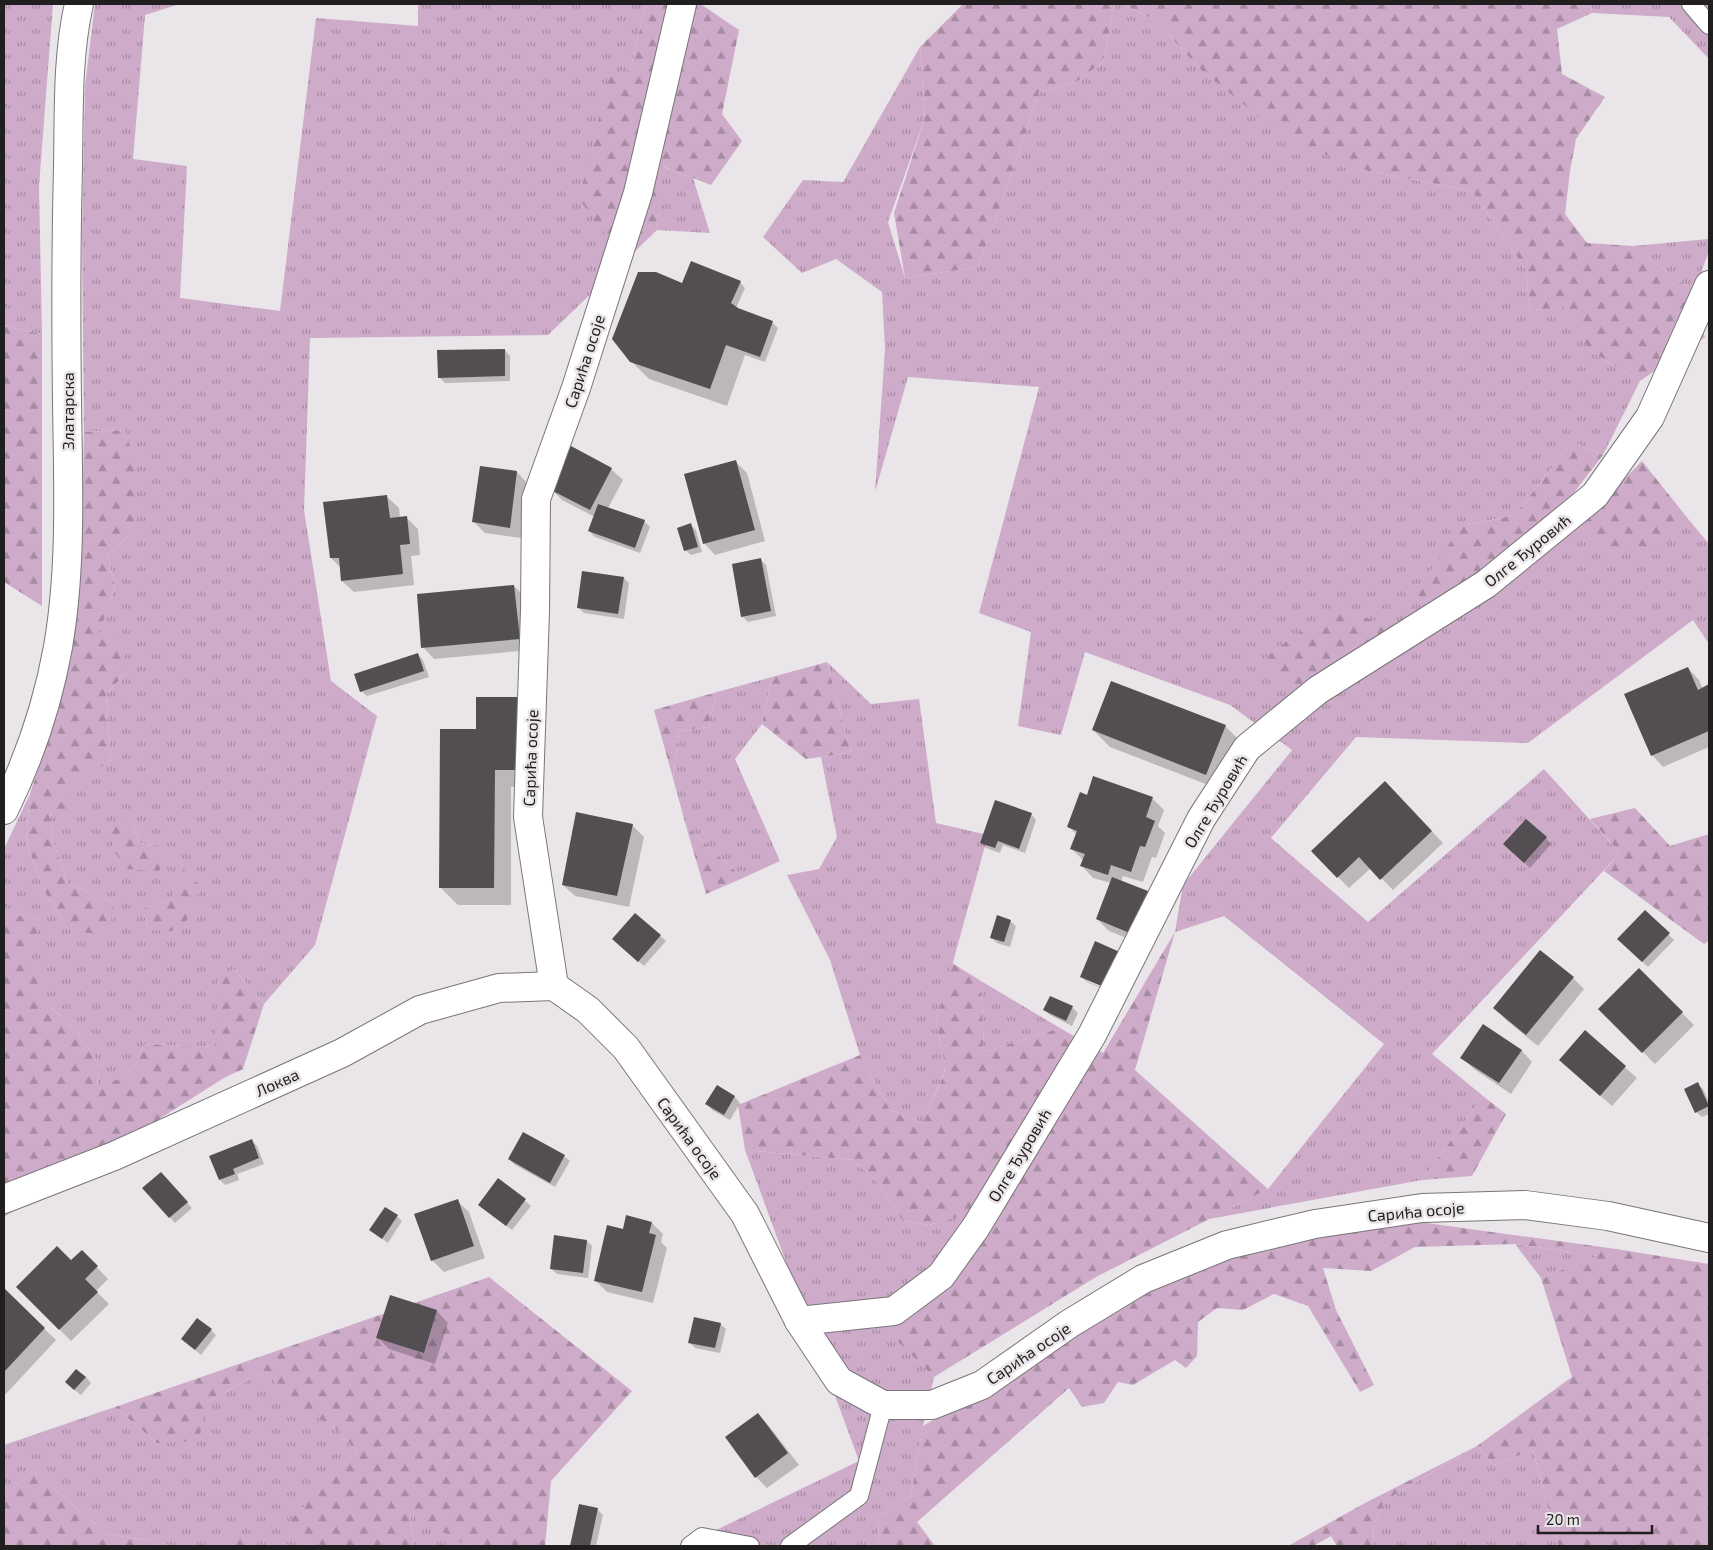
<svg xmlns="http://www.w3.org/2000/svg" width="1713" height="1550" viewBox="0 0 1713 1550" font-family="'Exo 2',sans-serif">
	<defs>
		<pattern id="grass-tufts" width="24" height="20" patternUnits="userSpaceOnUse" patternTransform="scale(1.25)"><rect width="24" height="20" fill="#ceabc9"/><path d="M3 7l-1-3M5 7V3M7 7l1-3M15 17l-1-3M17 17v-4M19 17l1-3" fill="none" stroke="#a78ba3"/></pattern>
		<pattern id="forest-firs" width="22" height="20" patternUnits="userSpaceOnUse" patternTransform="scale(1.25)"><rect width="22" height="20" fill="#ceabc9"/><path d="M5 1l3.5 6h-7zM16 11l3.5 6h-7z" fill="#a78ba3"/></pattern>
	</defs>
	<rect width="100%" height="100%" fill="#eae5e9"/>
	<path fill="url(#grass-tufts)" fill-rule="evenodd" d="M4,4H53L39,186L42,334L4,326Z
		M95,4H180L145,15L133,159L187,166L180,298L280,311L316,18L418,26V4H646L630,70L625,261L548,335L310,338L304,510L331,681L377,716L315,945L264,1004L234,969L215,1047L145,1044L131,1076L97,1086L100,1066L76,1030L42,1000L17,963L45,921L4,913V849L30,794L26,842L46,894L68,930L114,902L68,884L53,841L50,810L69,789L111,760L106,694L126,673L98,632L115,588L108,555L134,531L125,430L84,432L82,236L85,86ZM131,821L139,843L160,846L114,851ZM171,899L148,930L143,909Z
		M1115,4H1121L1155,20L1201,70L1359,169L1472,191L1526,270L1530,312L1563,305L1589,350L1640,381L1603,455L1572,442L1515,515L1462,526L1579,525L1604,552H1658L1689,520L1709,544V644L1693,620L1528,743L1356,737L1271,838L1368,922L1544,769L1620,853L1432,1054L1483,1096L1422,1180L1209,1219L1268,1189L1384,1044L1224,916L1175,932L1183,885L1292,750L1230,705L1085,652L1061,735L1018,726L1031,632L979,613L1039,387L908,377L875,492L885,349L882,292L836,259L802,273L763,237L803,180L843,182L920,47L925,118L888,222L905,278L978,267L1011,176L1039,92L1076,82L1103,62Z
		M1591,4H1709V59L1669,17L1592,13Z
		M663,167L693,178L710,233L657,230Z
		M1709,239V251L1691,299L1687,287L1633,246Z
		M827,662L871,704L919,699L936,823L988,835L936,1024L946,1068L923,1123L890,1110L860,1055L830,960L787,875L819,869L837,837L821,757L851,753Z
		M772,677L762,724L735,759L780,861L743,878L686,826L673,778L679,731L708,727L717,692Z
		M981,981L1060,1028L984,1052Z
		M745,1150L853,1160L875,1179L903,1221L929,1225L1018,1199L894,1337L934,1377L923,1426L911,1496L879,1517L878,1546H683L859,1461Z
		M1515,1244L1599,1256L1541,1278Z
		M265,1371L295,1405L332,1425L357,1451L286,1526L313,1546H252L236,1529L219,1546H153L151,1541L106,1534L33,1470L4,1497V1445L115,1407L157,1443L206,1402Z
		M1477,1446L1494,1465L1533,1450L1558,1546H1373L1374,1523L1386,1500Z
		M410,1513L468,1546H414Z"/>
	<path fill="url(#forest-firs)" d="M646,4H702V5L739,30L722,114L742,141L711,185L664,167L657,230L625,261L579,199L609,75L630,70Z
		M963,4H1115L1103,62L1076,82L1039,92L1011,176L978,267L905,278L894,213L925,118L920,47Z
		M1121,4H1591L1592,13L1557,29L1562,74L1605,97L1576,139L1570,171L1565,214L1587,243L1633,246L1687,287L1705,337L1640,381L1589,350L1563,306L1530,312L1526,270L1472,191L1359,169L1282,135L1201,70L1155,20Z
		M4,326L42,334V606L4,582Z
		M125,430L136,465L134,531L108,555L115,588L99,632L121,635L126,673L106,694L111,760L70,789L73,811H50L53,841L68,884L114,902L109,936L68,930L46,894L26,842L30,794L62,693L81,570L84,432Z
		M1572,442L1603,455L1556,516L1502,560L1435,602H1408L1462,526L1515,515Z
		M1642,461L1689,520L1659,552H1604L1579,525Z
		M1347,609L1394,630L1290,690L1262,660L1297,634Z
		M827,662L851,753L806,759L762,724L772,677Z
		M717,692L708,727L679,731L673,778L654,710Z
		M1635,808L1670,846L1709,834V941L1704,944L1604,871L1620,853L1590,819Z
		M131,821L139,843L160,846L167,853L159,871L127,869L114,851L108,825Z
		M686,826L743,878L706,894Z
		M183,869L202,887L185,924L172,931L148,930L143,909L171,899Z
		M4,913L46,921L17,963L44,977L42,1000L76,1030L100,1066L97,1085L131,1076L145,1044L215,1047L218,976L234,969L264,1004L243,1069L224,1078L4,1217Z
		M1175,932L1135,1070L1268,1189L1096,1277L934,1377L893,1337L1017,1200L929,1225L903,1221L875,1179L853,1160L745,1150L738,1105L860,1055L890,1110L923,1123L946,1069L936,1024L952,963L981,981L984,1052L1060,1028L1103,1053Z
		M1483,1096L1506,1114L1472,1176L1422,1180Z
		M1412,1221L1616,1249L1709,1264V1546H1558L1533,1450L1494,1465L1477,1446L1386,1500L1374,1523L1373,1546H1337L1331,1536L1313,1546H1288L1365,1503L1477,1446L1572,1377L1541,1278L1598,1256L1515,1244L1415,1247L1371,1271L1323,1268L1336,1310L1374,1385L1360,1392L1308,1306L1274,1294L1243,1310L1217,1308L1198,1322L1197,1356L1186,1368L1175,1360L1133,1385L1118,1382L1104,1403L1082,1407L1069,1388L917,1522L935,1546H878L879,1517L911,1496L923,1426L1172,1279L1289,1240Z
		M489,1277L632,1391L551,1481L545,1546H468L410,1514L414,1546H313L285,1526L357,1451L332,1425L295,1406L265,1371L206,1402L199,1441L157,1443L115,1407Z
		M33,1470L106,1534L151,1541L153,1546H4V1497Z
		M236,1528L252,1546H219Z"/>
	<path fill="#0003" fill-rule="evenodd" d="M740,282L745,288L736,308L772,322L778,328L765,362L745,355L727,406L649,379L631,361L682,284Z
		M505,350L510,356V381L445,383L439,377Z
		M736,462L747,473L765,541L715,555L704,543Z
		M481,468L517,472L528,484L521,538L485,533L474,522Z
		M611,469L623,480L608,508L644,521L650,527L640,553L595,537L589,531L595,517L562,500L550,488Z
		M387,497L399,508L400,518L406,517L418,529L420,555L411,556L414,585L354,592L342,581L341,568L331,558Z
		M691,525L696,530L702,552L691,555L685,550Z
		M761,560L766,565L776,616L748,622L742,616Z
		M624,578L629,583L624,619L584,613L578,607Z
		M514,586L526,598L530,650L434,659L423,647Z
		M418,655L423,660L429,677L367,696L361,691Z
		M1688,668L1699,680L1703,689L1709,686V747L1663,767L1652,755Z
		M1225,726L1242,743L1224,791L1110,747L1093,730Z
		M477,731L536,787H511V905H458L441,888Z
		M1396,794L1443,843L1393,890L1371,868L1349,888L1338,877Z
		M1088,796L1152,798L1164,810L1158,826L1165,833L1156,858L1152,857L1143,882L1123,876L1121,882L1148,893L1159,904L1144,945L1109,931L1097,919L1111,883L1093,878L1082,866L1084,861L1072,849L1077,835L1069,827Z
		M1031,814L1036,820L1025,853L1003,845L1000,853L986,848L981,843Z
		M632,825L644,837L629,907L575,896L563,885Z
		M1546,838L1551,844L1530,868L1510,850Z
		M1645,912L1674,940L1648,967L1619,939Z
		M635,914L666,941L644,966L619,945Z
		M1010,921L1016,926L1010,947L997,943L992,938Z
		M1096,943L1121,954L1126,959L1112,993L1087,982L1082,977ZM1087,978L1113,989L1112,992L1087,981Z
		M1639,970L1694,1025L1655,1064L1600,1009Z
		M1573,978L1584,989L1538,1046L1506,1020L1495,1008Z
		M1072,1007L1078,1013L1072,1026L1050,1015L1044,1010Z
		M1585,1032L1637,1078L1612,1106L1572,1071Z
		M1521,1050L1532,1062L1511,1094L1474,1069L1462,1058Z
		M1698,1084L1703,1089L1709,1102V1114L1702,1117L1696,1112Z
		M718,1087L735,1097L740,1103L730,1120L712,1110L707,1104Z
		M251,1140L257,1146L264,1164L237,1174L239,1180L225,1185L220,1180Z
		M564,1156L570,1161L555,1187L515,1165L509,1159Z
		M166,1179L192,1208L175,1223L144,1188Z
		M499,1179L531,1206L512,1230L485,1210Z
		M457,1201L469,1212L485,1258L444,1272L432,1260Z
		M397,1216L402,1221L388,1243L370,1230Z
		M652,1223L663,1234L661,1242L667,1248L653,1303L607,1292L595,1280L624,1230Z
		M587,1241L592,1246L588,1278L557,1274L551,1269Z
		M82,1252L108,1279L96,1291L109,1304L71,1341L18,1287L71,1262Z
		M4,1290L56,1340L4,1396Z
		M390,1297L437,1311L448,1323L435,1364L389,1349L377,1337Z
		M720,1324L726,1329L720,1353L695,1348L690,1343Z
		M211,1330L216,1335L201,1355L182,1339Z
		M86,1377L91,1383L81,1395L72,1388Z
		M758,1414L769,1426L799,1465L767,1488L756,1477Z
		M580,1506L597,1509L603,1515L596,1546H571Z"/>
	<path fill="#524e51" d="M691,261L741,281L731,303L738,308L773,321L760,357L726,345L710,389L630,362L612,339L638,272H656L682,283Z
		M505,349V376L438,378L437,350Z
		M571,446L612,468L590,510L549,489Z
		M736,460L755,530L703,544L684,474Z
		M480,466L517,471L510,528L472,522Z
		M387,495L390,518L407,516L410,544L400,545L403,574L341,581L339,558H330L323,502Z
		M598,504L645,520L635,548L588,531Z
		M691,523L698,547L684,551L677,528Z
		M761,558L771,611L741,617L732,564Z
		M582,571L624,577L618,614L577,608Z
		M514,585L520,639L421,648L417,594Z
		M418,653L424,671L360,692L354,674Z
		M1688,667L1698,690L1709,684V731L1651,756L1624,694Z
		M1111,681L1226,725L1206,775L1092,730Z
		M476,697H519V770H495L494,888H439L440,729H476Z
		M1093,776L1153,797L1146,817L1155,821L1145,847L1140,846L1131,872L1111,865L1108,875L1080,866L1085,854L1070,849L1077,831L1067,827L1080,792L1087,795Z
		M1385,781L1432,831L1380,880L1359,857L1337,878L1311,851Z
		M995,800L1032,813L1019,849L998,841L995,848L980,843Z
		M576,812L633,824L617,896L562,885Z
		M1526,819L1547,837L1524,863L1503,844Z
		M1112,877L1148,891L1132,934L1096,919Z
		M1645,910L1670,933L1642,962L1617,939Z
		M635,913L661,935L638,962L612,939Z
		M997,915L1011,920L1004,942L990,938Z
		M1095,941L1122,953L1106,988L1080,977Z
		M1540,950L1574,977L1526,1035L1493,1008Z
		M1639,968L1683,1012L1642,1053L1598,1009Z
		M1050,996L1073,1006L1066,1021L1043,1010Z
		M1483,1024L1522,1050L1499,1083L1460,1058Z
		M1585,1030L1626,1066L1600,1096L1559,1060Z
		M1698,1082L1709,1106L1695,1113L1684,1089Z
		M717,1085L735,1096L724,1115L705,1104Z
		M523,1132L565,1155L550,1183L508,1159Z
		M252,1139L259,1158L233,1169L235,1174L219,1180L209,1156Z
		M161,1172L188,1202L169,1218L142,1188Z
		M498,1178L526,1199L506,1226L478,1205Z
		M458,1199L474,1246L431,1261L414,1214Z
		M385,1207L398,1215L382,1239L369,1230Z
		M626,1215L652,1222L649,1233L656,1235L642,1292L594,1281L607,1225L623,1229Z
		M554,1235L587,1240L583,1273L550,1269Z
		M57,1246L71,1260L82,1250L98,1266L85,1279L98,1292L59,1330L16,1287Z
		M4,1288L45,1328L4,1372Z
		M390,1295L437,1310L424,1353L376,1338Z
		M694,1317L721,1323L715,1348L688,1343Z
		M197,1318L212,1329L195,1350L181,1339Z
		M76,1369L86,1377L74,1390L65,1382Z
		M758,1413L788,1453L755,1478L725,1437Z
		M579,1504L598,1508L590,1546H570Z"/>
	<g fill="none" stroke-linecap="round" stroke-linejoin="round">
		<g stroke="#797579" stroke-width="20">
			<path id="lane" d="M1691,4L1709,25
				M690,1546L702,1537L750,1546
				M790,1546L859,1496L883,1405"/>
		</g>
		<g stroke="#797579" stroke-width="30">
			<path id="street" d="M554,986L528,817L535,611L536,499L576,388L638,193L682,4
				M799,1321L894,1311L941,1276L976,1227L1092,1035L1201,819L1247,748L1318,690L1486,584L1595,495L1650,417L1709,285"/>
		</g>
		<g stroke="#797579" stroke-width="30">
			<path id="secondary" d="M4,810C29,759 48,703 58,647C72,566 68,482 67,401C66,323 66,245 68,167C69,113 67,56 79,4
				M4,1199L114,1156L342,1053L420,1010L499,988L554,986L588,1010L626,1048L745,1214L799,1321L839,1381L883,1405H932L982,1385L1069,1324L1143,1279L1227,1245L1315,1224L1422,1208L1525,1205L1608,1216L1709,1238"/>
		</g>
		<use href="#lane" stroke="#fff" stroke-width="18"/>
		<use href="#street" stroke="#fff" stroke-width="28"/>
		<use href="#secondary" stroke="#fff" stroke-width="28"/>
	</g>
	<g text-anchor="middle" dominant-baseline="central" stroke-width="5" stroke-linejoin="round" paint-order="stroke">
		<g font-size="16" fill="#201e1f" stroke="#eae5e9">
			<text transform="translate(584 361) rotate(-72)">Сарића осоје</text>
			<text transform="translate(67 411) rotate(-90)">Златарска</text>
			<text transform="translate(1527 550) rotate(-39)">Олге Ђуровић</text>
			<text transform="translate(530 758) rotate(-88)">Сарића осоје</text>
			<text transform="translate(1215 801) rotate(-59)">Олге Ђуровић</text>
			<text transform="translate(277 1082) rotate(-24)">Локва</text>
			<text transform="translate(690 1138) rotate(54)">Сарића осоје</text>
			<text transform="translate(1019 1155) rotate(-59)">Олге Ђуровић</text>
			<text transform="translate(1416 1211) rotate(-5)">Сарића осоје</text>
			<text transform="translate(1028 1353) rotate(-34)">Сарића осоје</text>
		</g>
	</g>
	<rect width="1713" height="1550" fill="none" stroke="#201e1f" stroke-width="10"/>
	<path d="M1538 1525v8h114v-8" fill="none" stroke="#201e1f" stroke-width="2.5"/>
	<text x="1546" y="1525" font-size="15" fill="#201e1f" stroke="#eae5e9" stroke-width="4" paint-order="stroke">20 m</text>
</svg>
